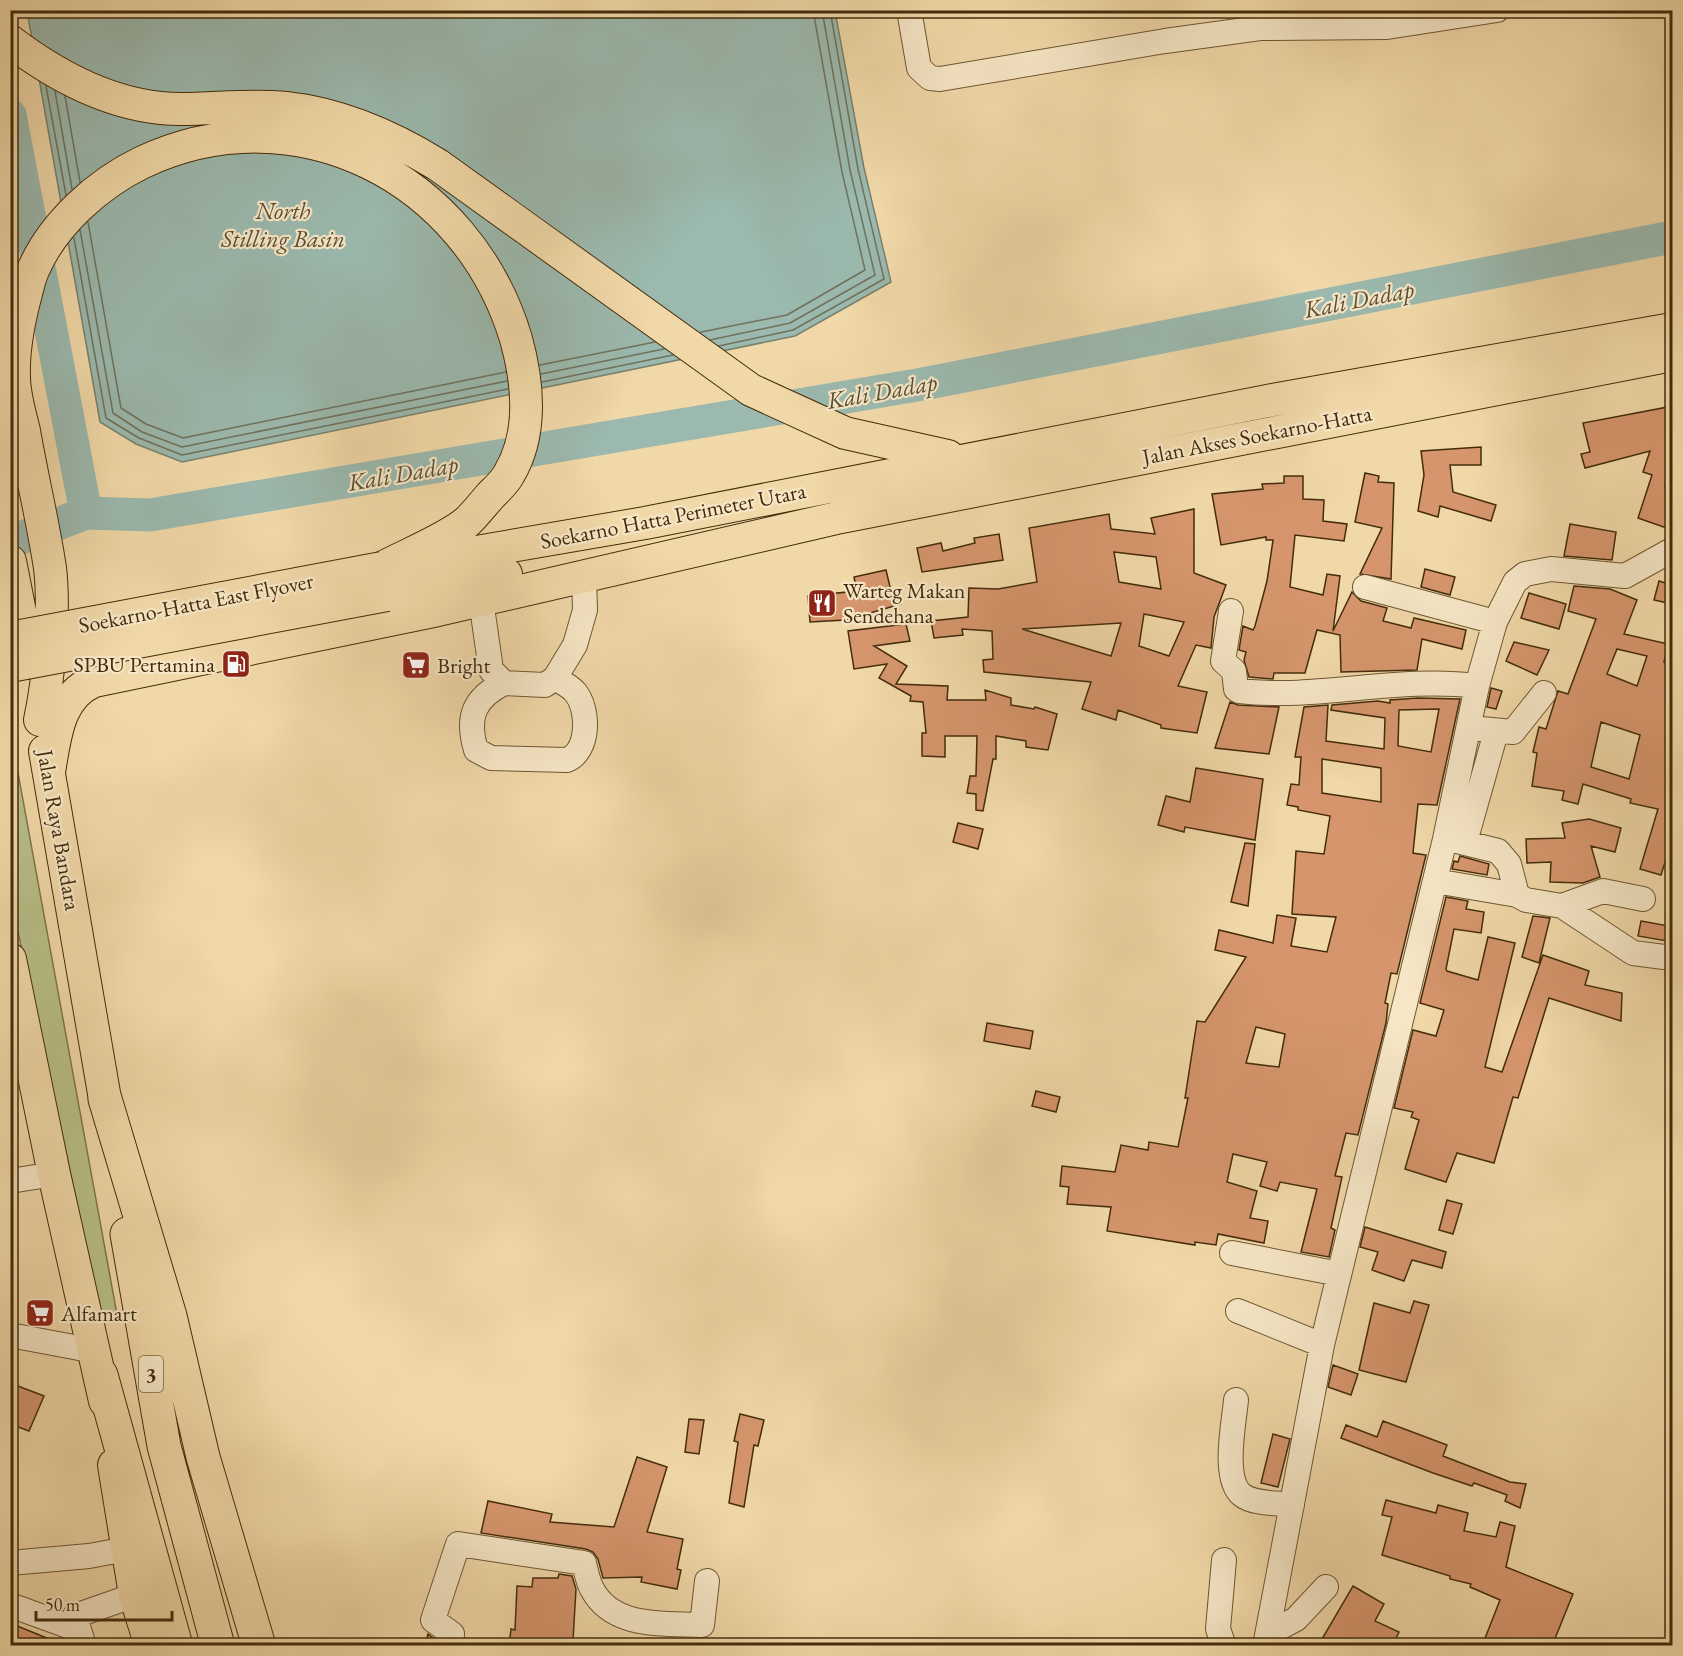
<svg xmlns="http://www.w3.org/2000/svg" width="1683" height="1656" viewBox="0 0 1683 1656" font-family="'EB Garamond',serif">
	<rect width="100%" height="100%" fill="#f1d8a8"/>
	<filter id="stains"><feTurbulence type="fractalNoise" baseFrequency=".00333" numOctaves="4"/><feColorMatrix values="0 0 0 0 .2 0 0 0 0 .09 0 0 0 0 .02 0 0 0 .5 -.17"/></filter>
	<radialGradient id="worn" r=".72"><stop offset=".6" stop-color="#630" stop-opacity="0"/><stop offset="1" stop-color="#630" stop-opacity=".3"/></radialGradient>
	<path fill="#b8bf89" stroke="#7e764a" stroke-width="1.5" d="M10,729L118,1320L103,1323L11,900Z"/>
	<path fill="#9bb9ae" stroke="#78816d" stroke-width="1.5" d="M27,11H835L864,168L891,282L795,336L182,462L136,444L100,422Z"/>
	<g fill="none" stroke-linecap="round" stroke-linejoin="round">
		<path stroke="#6f725c" stroke-width="1.5" d="M46,86L66,195
			M55,91L72,189
			M65,96L80,182
			M88,222L121,408L146,424L183,438L506,372
			M80,230L113,413L142,432L182,447L507,381
			M74,238L106,418L139,438L182,455L508,389
			M701,332L787,315L865,270L842,172L813,10
			M710,340L790,323L875,275L850,170L822,10
			M719,346L793,330L884,279L858,169L830,10
			M540,365L655,342
			M541,374L664,349
			M542,382L673,355"/>
		<path stroke="#9bb9ae" stroke-width="33" d="M10,115L86,513
			M10,542L86,513L150,515L923,384L1672,237"/>
	</g>
	<path fill="#d6956d" stroke="#432c0b" stroke-width="1.5" fill-rule="evenodd" d="M1668,407L1672,464L1665,486L1672,489V530L1638,518L1652,475L1643,472L1650,451L1585,468L1581,454L1590,452L1583,423Z
		M1481,447V465H1450L1453,492L1496,505L1491,521L1440,506L1438,517L1418,511L1424,475L1421,451Z
		M1365,473L1379,476L1378,482L1394,483L1391,579L1360,574L1382,528L1355,522Z
		M1284,476H1303V499L1324,500L1323,521L1347,524L1344,541L1295,535L1290,587L1323,595L1327,574L1340,576L1333,631L1352,592L1361,601L1387,608L1383,621L1411,628L1414,618L1466,630L1462,649L1422,639L1417,670L1341,672L1340,635L1317,630L1305,673H1274L1273,679L1249,677L1244,660L1246,652L1239,650L1243,626L1253,630L1255,626L1267,581L1273,540H1266V537L1221,545L1212,494L1263,489L1262,484L1284,483Z
		M1194,509V573L1226,585L1214,617L1211,648L1196,645L1178,686L1207,692L1197,733L1161,728V725L1118,710L1116,720L1082,709L1091,682L984,672L983,660L993,659L992,631L962,629L963,635L934,638L931,621L968,617L969,588L998,589L1037,582L1029,528L1109,514L1111,529L1155,534L1151,518ZM1114,552L1156,557L1161,589L1119,582ZM1144,614L1184,622L1169,656L1139,646ZM1121,623L1111,656L1022,629Z
		M1570,524L1616,532L1612,560L1564,556Z
		M999,534L1003,560L922,572L917,548L941,543L943,551L975,543L974,538Z
		M1425,569L1455,577L1450,595L1421,587Z
		M886,570L891,591L897,589L901,604L846,620L810,622L808,596L857,591L854,577Z
		M1659,581L1672,585V604L1654,600Z
		M1574,586L1610,589L1637,600L1624,634L1668,644L1664,662L1672,663V840L1661,875L1640,869L1658,809L1630,803L1631,799L1583,784L1578,804L1562,800L1564,791L1532,786L1537,753L1533,752L1539,727L1546,729L1558,691L1568,694L1596,619L1568,611ZM1617,649L1647,656L1637,686L1607,674ZM1601,722L1640,735L1629,779L1591,767Z
		M1529,593L1566,604L1559,629L1521,618Z
		M906,624L910,641L874,646L907,666L896,684L948,686L947,700H986L985,690L1011,698V705L1034,709L1035,707L1057,714L1048,750L1026,747V741L996,736V759H993L983,811L976,810V794L967,793L970,776H976L977,736H945V757L922,756V733H926L923,702L910,701L911,696L879,678L887,664L854,669L848,631Z
		M1514,642L1549,650L1537,675L1506,661Z
		M1491,688L1502,691L1496,709L1487,707Z
		M1418,698L1460,699L1437,805L1418,804L1413,853L1426,855L1397,974L1391,973L1385,1003L1388,1004L1386,1023L1358,1135L1346,1133L1335,1176L1342,1177L1331,1228L1335,1230L1329,1257L1301,1252L1317,1189L1280,1182L1277,1191L1260,1186L1267,1162L1233,1154L1227,1182L1257,1191L1250,1218L1268,1221L1264,1243L1218,1234L1216,1245L1195,1242V1245L1107,1231L1111,1207L1067,1204L1069,1187L1060,1186L1062,1166L1115,1172L1121,1145L1148,1150L1149,1142L1178,1147L1188,1098H1185L1197,1021L1205,1022L1246,957L1215,950L1219,930L1273,943L1277,915L1296,918L1291,946L1327,952L1336,917L1292,914L1296,851L1324,854L1330,816L1298,810V807L1287,805L1291,784L1299,785L1301,757H1295L1304,707L1328,705L1326,741L1384,749L1385,718L1331,710L1332,705L1378,701L1390,703V700ZM1439,709L1431,752L1398,746L1399,710ZM1322,759L1381,768V802L1322,793ZM1256,1027L1285,1034L1279,1067L1246,1063Z
		M1230,702L1238,705L1279,707L1269,754L1215,748Z
		M1196,768L1263,779L1255,840L1185,827L1184,832L1158,825L1166,796L1190,802Z
		M1589,819L1621,828L1615,852L1591,846L1600,877L1583,883L1550,882L1551,862L1527,863L1526,839L1565,838L1562,823Z
		M958,823L983,829L978,849L953,842Z
		M1245,843L1255,844L1248,906L1231,902Z
		M1460,856L1489,864L1487,875L1452,869L1454,861L1458,862Z
		M1446,897L1468,901L1466,909L1484,912L1481,933L1454,929L1446,969L1447,971L1478,980L1488,937L1515,943L1485,1067L1502,1072L1543,955L1589,971L1585,985L1622,993L1621,1021L1549,998L1518,1098L1513,1097L1494,1163L1457,1153L1446,1182L1405,1169L1419,1120L1411,1117L1413,1112L1394,1108L1413,1030L1436,1036L1444,1010L1420,1003Z
		M1533,916L1550,918L1539,963L1522,957Z
		M1641,921L1669,926L1667,941L1638,936Z
		M987,1023L1033,1031L1030,1049L984,1041Z
		M1036,1091L1060,1097L1056,1112L1032,1106Z
		M1447,1200L1462,1204L1453,1234L1439,1230Z
		M1365,1227L1446,1252L1442,1268L1412,1260L1404,1281L1372,1270L1378,1252L1360,1247Z
		M1414,1301L1429,1305L1406,1382L1359,1370L1374,1303L1410,1313Z
		M1333,1365L1358,1374L1351,1395L1328,1387Z
		M10,1383L44,1396L29,1431L10,1424Z
		M740,1414L764,1420L758,1446L754,1445L744,1507L729,1503L738,1442L734,1441Z
		M689,1419L704,1420L699,1454L685,1452Z
		M1383,1421L1447,1445L1443,1456L1510,1482L1526,1484L1520,1508L1505,1501L1507,1495L1474,1483L1472,1486L1433,1473L1341,1438L1346,1425L1377,1437Z
		M1273,1434L1290,1439L1278,1487L1261,1483Z
		M637,1457L667,1467L647,1532L683,1539L677,1569L681,1570L677,1589L641,1582L642,1577L603,1578L598,1559L593,1552L586,1549L481,1533L488,1501L552,1514L550,1522L614,1527Z
		M1386,1500L1436,1513L1438,1505L1468,1513L1464,1531L1496,1537L1500,1522L1515,1526L1506,1567L1573,1594L1552,1646H1482L1500,1600L1470,1587L1471,1584L1450,1579V1576L1382,1555L1392,1517L1382,1515Z
		M559,1574L572,1576L576,1589L573,1640L553,1639L552,1646H509L511,1629L515,1630L517,1586L532,1587L533,1578H558Z
		M1353,1586L1384,1604L1375,1621L1399,1632L1392,1646H1333L1322,1639Z
		M10,1623L64,1645V1646H10Z
		M428,1634L437,1641V1646H425Z"/>
	<g fill="none" stroke-linecap="round" stroke-linejoin="round">
		<g stroke="#6e5732" stroke-width="26">
			<path id="minor" d="M909,10L919,68L930,78L940,79L1165,41L1260,28L1387,27L1497,10
				M1365,587L1495,622
				M481,600L491,670L504,683L545,685L555,678L575,645L585,610L584,576
				M1231,611L1223,661L1234,671L1236,689L1239,691C1319,700 1397,676 1477,686
				M504,683C474,698 466,717 476,750L491,758L567,760C589,751 590,710 575,692C570,686 561,682 555,678
				M1481,729L1513,732L1544,693
				M1449,839L1498,851L1509,864L1517,895
				M1465,842L1496,732
				M1435,881L1517,895L1526,900L1562,906L1603,891L1643,899
				M1562,906L1633,953L1672,958
				M10,1181L54,1174
				M1232,1253L1339,1274
				M1238,1311L1322,1345
				M10,1335L95,1351
				M1236,1400C1234,1423 1222,1479 1242,1495C1253,1504 1278,1503 1292,1505
				M1224,1560L1218,1629L1224,1646
				M10,1563L89,1556L127,1549
				M10,1605L79,1630
				M1268,1634L1296,1619L1326,1587
				M84,1646L75,1616L135,1595
				M451,1646L452,1634L433,1620L458,1544L584,1563C586,1571 588,1582 592,1589C613,1629 664,1623 702,1625L707,1581
				M1265,1646L1322,1345L1445,839L1477,686L1495,622L1515,582L1525,574L1551,569L1625,576L1672,550"/>
		</g>
		<g stroke="#432c0b" stroke-width="34">
			<path id="major" d="M10,41C60,79 117,109 181,109C216,109 251,104 286,108C341,114 391,136 438,165L751,390L845,433L948,456
				M10,561L30,663
				M407,564L645,523L1278,399L1672,329
				M387,595L506,574
				M40,720C49,678 55,611 50,568C43,522 32,477 24,431C20,414 14,395 14,377C13,352 18,325 24,301C27,291 29,278 34,268C54,223 98,184 141,163C297,89 468,178 516,339C528,382 533,434 509,474C505,482 497,489 491,495C483,504 476,513 468,521C449,538 406,555 382,568
				M45,751L105,1099
				M49,772C55,737 58,696 94,681L438,610L841,517L1672,355
				M10,959L54,1174L105,1401
				M114,1465L135,1595L151,1646"/>
		</g>
		<g stroke="#432c0b" stroke-width="35">
			<path id="highway" d="M105,1099L170,1316L203,1457L259,1646
				M127,1234L164,1446L218,1646
				M101,1375L176,1646"/>
		</g>
		<use href="#minor" stroke="#f6e6c6" stroke-width="24"/>
		<use href="#major" stroke="#f1d8a8" stroke-width="32"/>
		<use href="#highway" stroke="#f1d8a8" stroke-width="33"/>
		<g stroke="#432c0b" stroke-width="34" stroke-linecap="butt">
			<path id="major-bridge" d="M10,638L382,568
				M10,666L387,595"/>
		</g>
		<use href="#major-bridge" stroke="#f1d8a8" stroke-width="32"/>
	</g>
	<defs>
		<g id="restaurant-square" transform="scale(1.5)"><rect x="-9" y="-9" width="18" height="18" rx="4" fill="#8f2418" stroke="#f6e6c6"/><path d="M-5-6h1v4h1v-4h1v4h1v-4h1v5L-1.5 .5V6h-2V.5L-5-1ZM5-6V6H3V1.5H1.5Q1.5-4 5-6Z" fill="#fff"/></g>
		<g id="fuel-square" transform="scale(1.5)"><rect x="-9" y="-9" width="18" height="18" rx="4" fill="#8f2418" stroke="#f6e6c6"/><path d="M-5.5-6h7V0h2V4h1.3V-2.5L3-4.5l.8-.8L6-3V5H2.5V1h-1V6h-7ZM-4.2-4.7v3.2H.2V-4.7Z" fill="#fff"/></g>
		<g id="supermarket-square" transform="scale(1.5)"><rect x="-9" y="-9" width="18" height="18" rx="4" fill="#8f2418" stroke="#f6e6c6"/><path d="M-6-5.5h2.5l.6 2H6L4.5 2H-2.5L-4.4-4H-6ZM-1.5 3.2a1.3 1.3 0 1 0 .1 0ZM3 3.2a1.3 1.3 0 1 0 .1 0Z" fill="#fff"/></g>
	</defs>
	<g fill-rule="evenodd">
		<use href="#restaurant-square" x="822" y="603"/>
		<use href="#fuel-square" x="236" y="664"/>
		<use href="#supermarket-square" x="416" y="665"/>
		<use href="#supermarket-square" x="40" y="1313"/>
	</g>
	<g text-anchor="middle" dominant-baseline="central" stroke-width="4.5" stroke-linejoin="round" paint-order="stroke">
		<rect fill="#f6e6c6" stroke="#796443" stroke-width="1.5" x="139" y="1356" width="24" height="36" rx="4.5"/>
		<g font-size="21" font-weight="bold" fill="#432c0b">
			<text x="151" y="1374">3</text>
		</g>
		<g font-size="22" fill="#432c0b" stroke="#f6e6c6">
			<text transform="translate(1257 435) rotate(-11)">Jalan Akses Soekarno-Hatta</text>
			<text transform="translate(673 516) rotate(-11)">Soekarno Hatta Perimeter Utara</text>
			<text transform="translate(196 603) rotate(-11)">Soekarno-Hatta East Flyover</text>
			<text transform="translate(59 830) rotate(80)">Jalan Raya Bandara</text>
		</g>
		<g font-size="22" fill="#432c0b" stroke="#f6e6c6" text-anchor="start">
			<text x="843" y="590">Warteg Makan<tspan x="843" dy="25">Sendehana</tspan></text>
			<text x="215" y="664" text-anchor="end">SPBU Pertamina</text>
			<text x="437" y="665">Bright</text>
			<text x="61" y="1313">Alfamart</text>
		</g>
		<g font-size="24" font-style="italic" fill="#594f34" stroke="#f6e6c6">
			<text x="283" y="210">North<tspan x="283" dy="28">Stilling Basin</tspan></text>
			<text transform="translate(1359 299) rotate(-11)">Kali Dadap</text>
			<text transform="translate(882 391) rotate(-10)">Kali Dadap</text>
			<text transform="translate(403 473) rotate(-10)">Kali Dadap</text>
		</g>
	</g>
	<rect width="1683" height="1656" fill="none" stroke="#f1d8a8" stroke-width="36"/>
	<rect x="12" y="12" width="1659" height="1632" fill="none" stroke="#432c0b" stroke-width="3"/>
	<rect x="18" y="18" width="1647" height="1620" fill="none" stroke="#432c0b" stroke-width="1.5"/>
	<path d="M36 1611v9h136v-9" fill="none" stroke="#432c0b" stroke-width="3"/>
	<text x="45" y="1611" font-size="18" fill="#432c0b" stroke="#f6e6c6" stroke-width="4.5" paint-order="stroke">50 m</text>
	<rect width="100%" height="100%" filter="url(#stains)"/>
	<rect width="100%" height="100%" fill="url(#worn)"/>
</svg>
